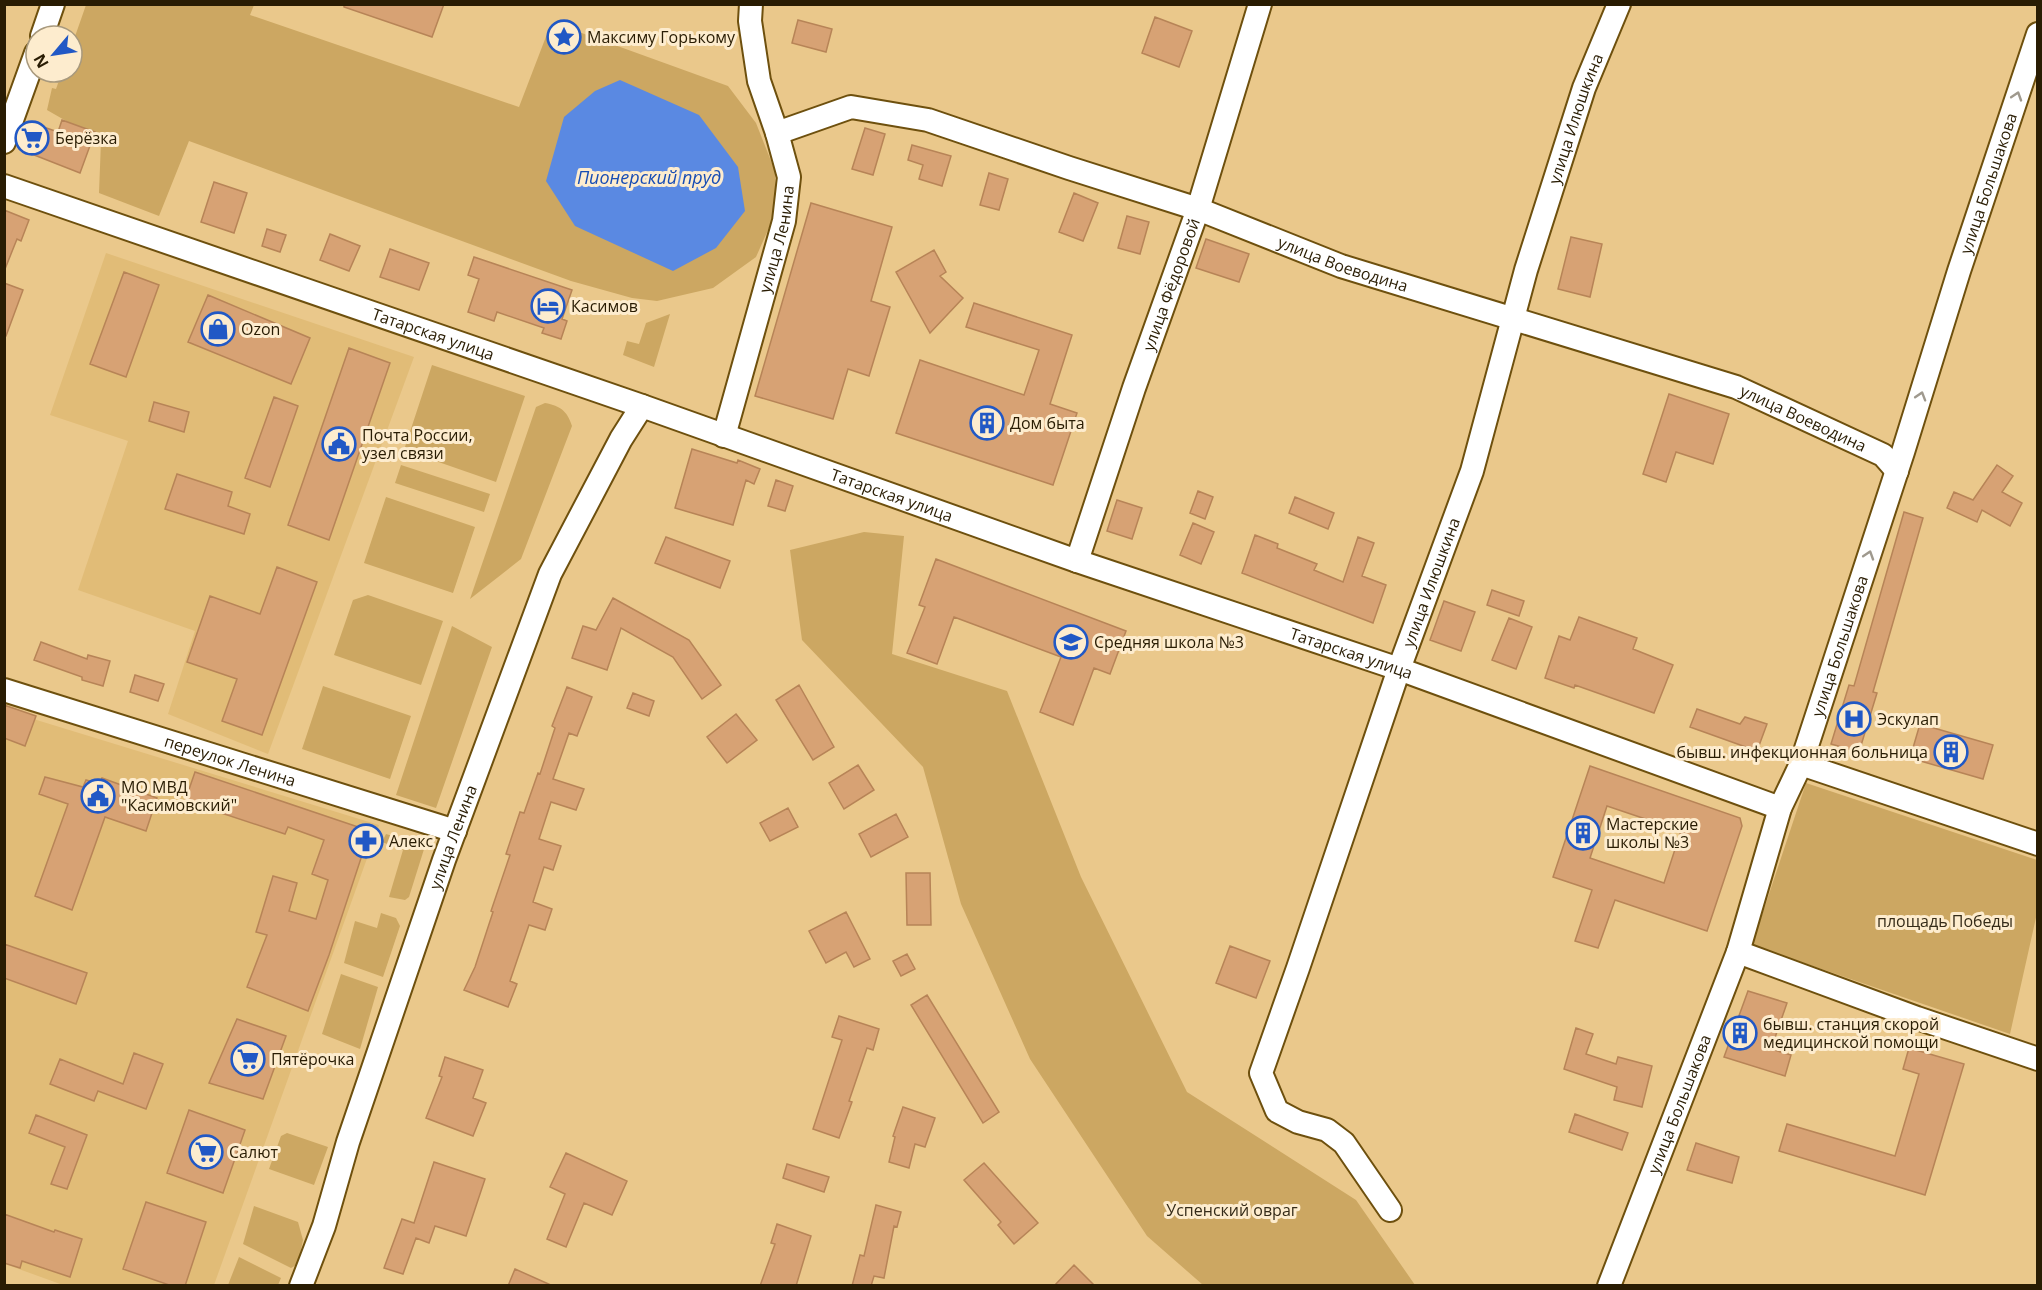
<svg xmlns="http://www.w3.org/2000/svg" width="2042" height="1290" viewBox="0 0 2042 1290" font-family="'Open Sans',sans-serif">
	<rect width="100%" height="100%" fill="#eac88b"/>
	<path fill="#e1bc77" d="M106,253L414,357L268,754L168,714L195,631L78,590L128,441L50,415Z
		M4,710L379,825L214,1285H63L5,1264Z"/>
	<path fill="#cca762" d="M86,5H254L250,15L519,107L547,34L565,27L728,86L756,123L775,171L776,212L756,257L713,288L657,301L632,298L571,281L189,141L159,216L99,193L101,141L47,110L52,88L56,89L62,72H72V45Z
		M670,314L654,367L623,355L627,341L639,344L646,323Z
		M432,365L525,396L496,482L404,450Z
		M545,403C561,406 567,411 572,426L521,559L470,599L536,407Z
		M401,465L490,494L484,512L395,483Z
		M386,497L475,527L453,593L364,563Z
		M864,532L904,536L892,654L1007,691L1081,877L1187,1092L1356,1200L1415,1285H1203L1147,1236L1030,1059L961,904L923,767L802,640L790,550Z
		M368,595L443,621L421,685L334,655L353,600Z
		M452,626L492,647L436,808L396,795Z
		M323,686L411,716L390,779L302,749Z
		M1806,783L2037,860V913L2010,1034L1752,945Z
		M386,834L425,846L409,897L405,900L389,897L403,850L382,842Z
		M381,913L396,918L400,926L383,977L344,963L355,921L377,928Z
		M341,974L378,987L360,1049L322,1034Z
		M287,1133L328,1147L314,1185L269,1169L281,1136Z
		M254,1206L298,1222L303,1240L298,1264L291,1268L243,1244Z
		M239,1257L281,1278L278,1285H228Z"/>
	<path fill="#5a89e2" d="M620,80L699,115L738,167L745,211L716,248L673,271L575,226L546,181L564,117L595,91Z"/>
	<path fill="#d7a274" stroke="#b78457" stroke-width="1.5" fill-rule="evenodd" d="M344,4H444L432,37L344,7Z
		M1155,17L1192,31L1179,67L1142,53Z
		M798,20L832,29L826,52L792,43Z
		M62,120L95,132L80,173L19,149L29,122L58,132Z
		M865,128L885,134L873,175L852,169Z
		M912,145L951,156L942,186L919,179L923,165L908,160Z
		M989,173L1008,179L999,210L980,205Z
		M214,182L247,193L234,233L201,222Z
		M1074,193L1098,203L1083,241L1059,232Z
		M811,203L892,227L871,301L890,307L869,376L848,369L833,419L755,396Z
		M4,210L29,220L21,241L17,239L5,269Z
		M1127,216L1149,222L1140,254L1118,248Z
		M267,229L286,235L280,252L262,246Z
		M330,234L360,246L349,271L320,260Z
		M1571,237L1602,244L1590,297L1558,289Z
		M1206,239L1249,254L1239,282L1196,268Z
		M390,249L429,263L419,290L380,277Z
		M934,250L946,272L940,276L963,298L930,333L896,272Z
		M474,257L572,290L562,319L567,321L561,339L542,333L544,328L497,312L494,321L468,312L479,279L468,275Z
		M124,272L159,285L126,377L90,364Z
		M4,283L23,290L6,336H4Z
		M208,295L310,338L291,384L188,342Z
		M974,303L1072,335L1050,404L1077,413L1053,485L896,433L920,360L1024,395L1039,350L966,327Z
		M349,348L390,363L329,540L288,525Z
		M1669,394L1729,414L1713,464L1676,452L1666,482L1643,474Z
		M274,397L298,406L270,487L245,478Z
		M154,402L189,412L184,432L149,421Z
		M692,449L737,463L738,460L760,469L754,484L746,480L733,525L675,508Z
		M1997,465L2013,476L2002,492L2022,503L2010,526L1982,510L1977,522L1947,508L1954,492L1973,500Z
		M177,474L232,492L228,506L250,514L244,534L165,509Z
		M776,480L793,486L785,511L768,506Z
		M1198,491L1213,497L1205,519L1190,513Z
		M1295,497L1334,513L1328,529L1289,513Z
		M1117,500L1142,508L1132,539L1107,531Z
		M1904,512L1923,518L1873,692L1877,693L1859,752L1831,744L1849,685L1854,686Z
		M1193,523L1214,532L1201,564L1180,555Z
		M1255,535L1278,544L1277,548L1317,564L1314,570L1343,582L1358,537L1374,543L1362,576L1386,585L1373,623L1242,573Z
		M666,537L730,561L720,588L655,563Z
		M936,559L1126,631L1110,674L1094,668L1073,725L1040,712L1061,657L954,617L937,664L907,653L925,607L919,605Z
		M277,567L317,582L262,735L222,721L237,679L187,662L210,596L260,614Z
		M1492,590L1524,601L1519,616L1487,605Z
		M613,598L689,640L721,685L702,699L673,657L621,628L607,670L572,658L583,626L596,630Z
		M1444,601L1475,612L1461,651L1430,640Z
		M1579,617L1637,638L1633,649L1673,665L1654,713L1575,685L1574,688L1545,678L1559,636L1570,640Z
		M1509,618L1532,627L1516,669L1492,660Z
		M41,642L87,659L88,655L110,661L103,686L82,680V677L34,660Z
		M135,675L164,684L158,701L130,692Z
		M799,685L834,747L813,760L776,700Z
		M567,687L592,697L577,736L569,733L553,779L584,789L576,810L551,802L539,839L561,846L553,870L544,867L533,902L552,909L545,930L529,925L510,981L517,984L508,1007L464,990L475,967L493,912L491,911L510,855L506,854L520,812L524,813L538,773L540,774L555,728L552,726Z
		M633,693L654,701L649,716L627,708Z
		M4,705L36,716L25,746L4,738Z
		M1697,709L1740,724L1745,717L1767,724L1757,751L1690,727Z
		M736,714L757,740L727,763L707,737Z
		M1920,724L1993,745L1983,779L1910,758Z
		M858,765L874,790L844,809L829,783Z
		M1590,766L1740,818L1742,826L1707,931L1615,900L1598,948L1575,941L1592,890L1553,877ZM1607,806L1681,831L1664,883L1590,858Z
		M195,772L370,831L329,955L308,1011L247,987L267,935L256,932L273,876L297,883L289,911L316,919L328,880L312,874L324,840L288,827L285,834L185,801Z
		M45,777L83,787L86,780L100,784L102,778L157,798L146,831L105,817L72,910L35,896L68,804L39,794Z
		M788,808L798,827L770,841L760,823Z
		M896,814L908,837L871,857L859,834Z
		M906,873H930L931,925H907Z
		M846,912L870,959L854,967L846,952L826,963L809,931Z
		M4,944L87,973L76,1004L4,978Z
		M1230,946L1270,961L1256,998L1216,983Z
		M907,954L915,969L901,976L893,961Z
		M1748,991L1787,1003L1771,1049L1791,1055L1785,1076L1724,1057Z
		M927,995L999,1112L983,1123L911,1005Z
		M839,1016L879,1029L873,1050L867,1048L849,1101L852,1102L839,1138L813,1129L842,1040L832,1037Z
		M237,1019L286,1036L263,1099L209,1083Z
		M1576,1028L1593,1034L1586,1054L1616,1064L1618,1057L1652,1066L1642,1107L1614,1100L1617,1087L1564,1069Z
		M1909,1048L1964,1064L1925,1195L1779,1151L1787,1124L1895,1156L1919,1074L1903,1069Z
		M134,1053L163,1064L146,1109L98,1091L94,1101L50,1084L60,1059L123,1084Z
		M445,1057L483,1070L473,1098L486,1103L473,1136L426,1118L442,1077L439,1076Z
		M903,1107L935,1118L925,1147L915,1144L909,1168L889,1162L895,1137L893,1136Z
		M189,1110L245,1130L223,1193L167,1173Z
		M1575,1114L1628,1133L1622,1150L1569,1132Z
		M36,1115L87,1135L67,1189L51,1184L65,1147L29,1133Z
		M1696,1143L1739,1157L1732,1183L1687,1170Z
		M566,1153L627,1181L612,1215L584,1203L566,1247L547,1239L565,1194L550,1187Z
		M434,1162L485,1179L466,1236L435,1226L429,1243L416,1238L403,1274L384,1268L402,1219L414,1223Z
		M984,1163L1038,1223L1014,1244L998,1225L1001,1222L964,1180Z
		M787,1164L829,1177L824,1192L783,1178Z
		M146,1202L206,1222L185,1286H172L123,1269Z
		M876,1205L901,1212L897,1227L894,1226L884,1278L874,1276L871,1286H852L860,1255L864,1256Z
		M4,1214L54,1232L55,1230L82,1239L70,1277L22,1261L20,1268L4,1263Z
		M777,1224L811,1236L796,1286H760L775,1244L771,1243Z
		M1074,1265L1095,1286H1054Z
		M515,1269L553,1286H508Z"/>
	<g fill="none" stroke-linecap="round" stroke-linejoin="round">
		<g stroke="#6e500e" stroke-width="26">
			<g id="minor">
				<path d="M42,36L53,4"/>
				<path id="s1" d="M777,133L851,107L928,120L1069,168L1198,209L1341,266L1736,387L1883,455L1897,471"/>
				<path d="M4,142L36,53"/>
				<path id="s2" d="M4,186L642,406L1077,561L1399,669L1780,808"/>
				<path id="s3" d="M724,436L784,221L789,177L777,133L759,81L750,21L751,4"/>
				<path id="s4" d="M1077,561L1134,388L1198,209L1260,4"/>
				<path id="s5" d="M4,690L455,831"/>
				<path d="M1801,764L2038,844"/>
				<path d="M1738,952L1917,1018L2038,1059"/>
				<path id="s6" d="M1390,1210L1344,1143L1327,1130L1298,1122L1277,1111L1261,1073L1298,968L1399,669L1472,471L1526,270L1584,88L1619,4"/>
				<path id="s7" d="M301,1286L324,1226L348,1142L444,860L550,574L621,439L642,406"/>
				<path id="s8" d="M1609,1286L1738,952L1780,808L1801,764L1903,452L1959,271L2038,34"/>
			</g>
		</g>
		<use href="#minor" stroke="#fff" stroke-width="22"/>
	</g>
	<defs><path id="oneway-chevron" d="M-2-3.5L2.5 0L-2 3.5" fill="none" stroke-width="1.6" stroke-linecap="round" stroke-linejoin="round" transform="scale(1.5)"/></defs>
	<g stroke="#9f998e">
		<use href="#oneway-chevron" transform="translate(2017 96) rotate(-72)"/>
		<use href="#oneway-chevron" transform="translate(1921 396) rotate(-73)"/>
		<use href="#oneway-chevron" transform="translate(1869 555) rotate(-72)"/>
	</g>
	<defs>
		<g id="sight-ring" transform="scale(1.725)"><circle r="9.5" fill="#fdecce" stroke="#2158c5" stroke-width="1.5"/><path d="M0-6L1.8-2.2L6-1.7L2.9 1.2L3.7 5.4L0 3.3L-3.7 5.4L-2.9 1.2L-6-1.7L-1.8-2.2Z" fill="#2158c5"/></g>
		<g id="supermarket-ring" transform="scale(1.725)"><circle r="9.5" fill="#fdecce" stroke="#2158c5" stroke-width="1.5"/><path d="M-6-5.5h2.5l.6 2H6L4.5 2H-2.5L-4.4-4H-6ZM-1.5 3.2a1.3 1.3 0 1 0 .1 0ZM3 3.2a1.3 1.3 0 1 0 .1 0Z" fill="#2158c5"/></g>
		<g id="hotel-ring" transform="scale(1.725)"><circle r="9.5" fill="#fdecce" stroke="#2158c5" stroke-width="1.5"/><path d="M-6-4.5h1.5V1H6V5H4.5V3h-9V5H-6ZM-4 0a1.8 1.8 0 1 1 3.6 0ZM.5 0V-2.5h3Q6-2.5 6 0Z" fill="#2158c5"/></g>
		<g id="shop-ring" transform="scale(1.725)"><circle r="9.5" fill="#fdecce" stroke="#2158c5" stroke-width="1.5"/><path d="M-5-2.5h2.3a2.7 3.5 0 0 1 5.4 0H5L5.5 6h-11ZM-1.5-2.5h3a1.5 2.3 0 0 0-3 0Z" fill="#2158c5"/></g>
		<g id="building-ring" transform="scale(1.725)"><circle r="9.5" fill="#fdecce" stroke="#2158c5" stroke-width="1.5"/><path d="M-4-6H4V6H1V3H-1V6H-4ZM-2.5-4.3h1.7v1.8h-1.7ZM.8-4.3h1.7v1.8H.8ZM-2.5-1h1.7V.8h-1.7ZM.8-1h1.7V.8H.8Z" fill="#2158c5"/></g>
		<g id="civic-ring" transform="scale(1.725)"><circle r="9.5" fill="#fdecce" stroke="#2158c5" stroke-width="1.5"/><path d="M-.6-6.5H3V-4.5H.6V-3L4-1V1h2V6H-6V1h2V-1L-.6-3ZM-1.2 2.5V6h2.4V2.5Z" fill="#2158c5"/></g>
		<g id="school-ring" transform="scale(1.725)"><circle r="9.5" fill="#fdecce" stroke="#2158c5" stroke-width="1.5"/><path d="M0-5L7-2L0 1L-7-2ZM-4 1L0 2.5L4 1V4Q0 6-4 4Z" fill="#2158c5"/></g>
		<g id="hospital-ring" transform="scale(1.725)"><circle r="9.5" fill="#fdecce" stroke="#2158c5" stroke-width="1.5"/><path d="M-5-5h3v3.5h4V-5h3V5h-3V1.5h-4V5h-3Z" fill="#2158c5"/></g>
		<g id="pharmacy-ring" transform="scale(1.725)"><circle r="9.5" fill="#fdecce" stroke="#2158c5" stroke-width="1.5"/><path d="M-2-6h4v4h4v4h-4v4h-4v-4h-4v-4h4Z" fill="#2158c5"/></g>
	</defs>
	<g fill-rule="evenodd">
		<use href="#sight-ring" x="564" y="37"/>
		<use href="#supermarket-ring" x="32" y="138"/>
		<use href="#hotel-ring" x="548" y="306"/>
		<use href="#shop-ring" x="218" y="329"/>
		<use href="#building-ring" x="987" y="423"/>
		<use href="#civic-ring" x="339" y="444"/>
		<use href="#school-ring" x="1071" y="642"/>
		<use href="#hospital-ring" x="1854" y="719"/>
		<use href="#building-ring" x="1951" y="752"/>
		<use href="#civic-ring" x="98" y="796"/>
		<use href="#building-ring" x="1583" y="833"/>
		<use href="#pharmacy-ring" x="366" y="841"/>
		<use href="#building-ring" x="1740" y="1033"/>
		<use href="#supermarket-ring" x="248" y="1059"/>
		<use href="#supermarket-ring" x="206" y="1152"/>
	</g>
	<g text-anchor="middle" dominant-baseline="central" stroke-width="6" stroke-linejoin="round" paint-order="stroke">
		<g font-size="16" fill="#291c03" stroke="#fdecce" text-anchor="start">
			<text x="587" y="37">Максиму Горькому</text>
			<text x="55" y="138">Берёзка</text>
			<text x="571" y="306">Касимов</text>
			<text x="241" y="329">Ozon</text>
			<text x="1010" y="423">Дом быта</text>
			<text x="362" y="435">Почта России,<tspan x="362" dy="18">узел связи</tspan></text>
			<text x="1094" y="642">Средняя школа №3</text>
			<text x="1877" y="719">Эскулап</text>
			<text x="1928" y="752" text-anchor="end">бывш. инфекционная больница</text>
			<text x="121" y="787">МО МВД<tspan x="121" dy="18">"Касимовский"</tspan></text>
			<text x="1606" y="824">Мастерские<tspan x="1606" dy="18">школы №3</tspan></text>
			<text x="389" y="841">Алекс</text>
			<text x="1763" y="1024">бывш. станция скорой<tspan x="1763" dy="18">медицинской помощи</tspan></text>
			<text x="271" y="1059">Пятёрочка</text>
			<text x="229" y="1152">Салют</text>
		</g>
		<g font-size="16" fill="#291c03" stroke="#fdecce">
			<text stroke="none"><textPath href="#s6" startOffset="1203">улица Илюшкина</textPath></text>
			<text stroke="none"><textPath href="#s8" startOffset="1167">улица Большакова</textPath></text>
			<text stroke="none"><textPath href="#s3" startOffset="204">улица Ленина</textPath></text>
			<text stroke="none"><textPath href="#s1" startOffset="596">улица Воеводина</textPath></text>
			<text stroke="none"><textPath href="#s4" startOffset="292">улица Фёдоровой</textPath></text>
			<text stroke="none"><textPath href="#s2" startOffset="454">Татарская улица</textPath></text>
			<text stroke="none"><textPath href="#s1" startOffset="1082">улица Воеводина</textPath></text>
			<text stroke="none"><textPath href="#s2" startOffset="940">Татарская улица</textPath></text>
			<text stroke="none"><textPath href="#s6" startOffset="717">улица Илюшкина</textPath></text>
			<text stroke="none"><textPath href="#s8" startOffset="681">улица Большакова</textPath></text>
			<text stroke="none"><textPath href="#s2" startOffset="1426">Татарская улица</textPath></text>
			<text stroke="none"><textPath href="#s5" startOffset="237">переулок Ленина</textPath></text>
			<text stroke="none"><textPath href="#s7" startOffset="474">улица Ленина</textPath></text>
			<text stroke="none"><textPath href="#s8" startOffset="195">улица Большакова</textPath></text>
		</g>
		<g font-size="16" fill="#352b18" stroke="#fdecce">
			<text x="1945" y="921">площадь Победы</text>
			<text x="1232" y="1210">Успенский овраг</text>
		</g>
		<g font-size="18" font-style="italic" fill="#184db4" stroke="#fdecce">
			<text x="649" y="177">Пионерский пруд</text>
		</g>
	</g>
	<rect width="2042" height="1290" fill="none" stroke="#291c03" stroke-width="12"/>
	<g transform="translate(54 54) rotate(241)"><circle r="28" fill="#fdecce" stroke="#a8997d" stroke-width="1.5"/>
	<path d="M0-4.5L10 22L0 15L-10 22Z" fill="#2158c5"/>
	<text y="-9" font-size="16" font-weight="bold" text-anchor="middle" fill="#291c03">N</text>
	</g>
</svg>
